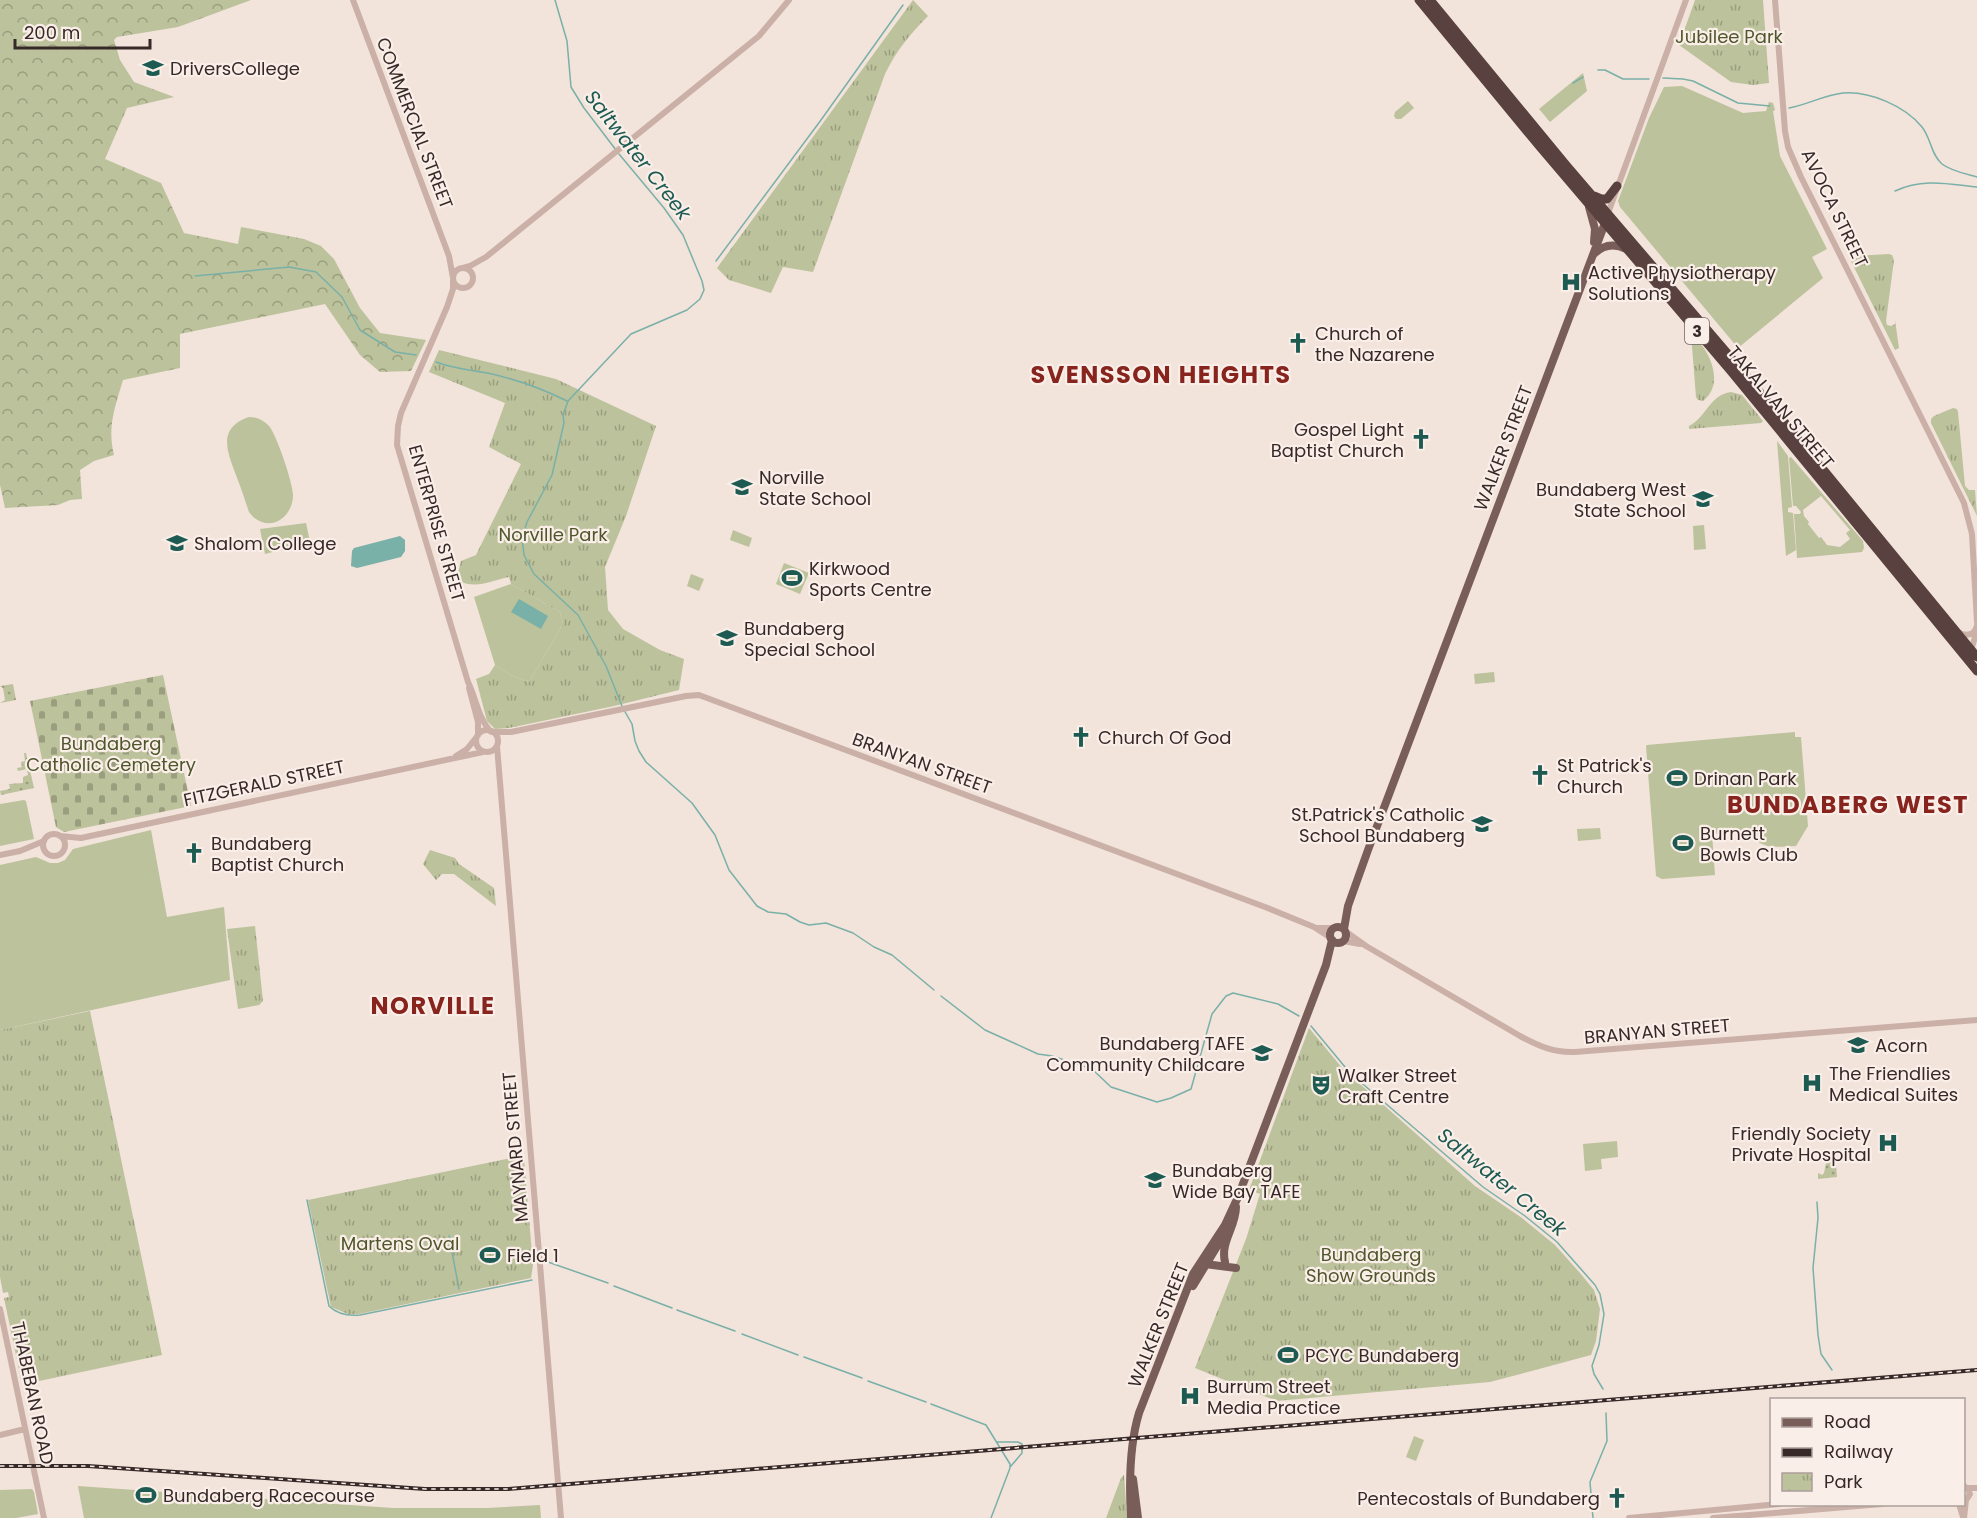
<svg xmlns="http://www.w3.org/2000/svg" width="1977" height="1518" viewBox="0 0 1977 1518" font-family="Poppins,sans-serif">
	<defs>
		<pattern id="forest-crowns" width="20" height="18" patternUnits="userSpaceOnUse" patternTransform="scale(1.5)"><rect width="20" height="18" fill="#bcc29b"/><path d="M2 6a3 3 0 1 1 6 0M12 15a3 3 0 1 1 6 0" fill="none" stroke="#9a9e7e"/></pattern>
		<pattern id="cemetery-stones" width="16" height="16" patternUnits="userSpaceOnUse" patternTransform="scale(1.5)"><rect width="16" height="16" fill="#bcc29b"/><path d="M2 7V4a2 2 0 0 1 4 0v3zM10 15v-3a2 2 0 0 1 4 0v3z" fill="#9a9e7e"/></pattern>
		<pattern id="park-tufts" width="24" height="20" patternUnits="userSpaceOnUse" patternTransform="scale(1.5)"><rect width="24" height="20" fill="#bcc29b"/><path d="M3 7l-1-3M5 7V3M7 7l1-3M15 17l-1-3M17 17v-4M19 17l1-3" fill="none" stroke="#9a9e7e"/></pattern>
		<pattern id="garden-dots" width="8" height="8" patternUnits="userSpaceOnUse" patternTransform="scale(1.5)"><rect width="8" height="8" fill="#bcc29b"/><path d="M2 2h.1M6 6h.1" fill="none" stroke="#9a9e7e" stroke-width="1.8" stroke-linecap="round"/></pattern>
	</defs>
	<rect width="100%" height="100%" fill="#f2e3db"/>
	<path fill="#bcc29b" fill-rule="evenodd" d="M1583,73L1587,91L1550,122L1539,109Z
		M1682,86L1743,113L1766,111L1769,102L1773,103L1775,110L1773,111L1780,156L1827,249L1812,257L1823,278L1738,348L1620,207L1618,201L1649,118L1664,87Z
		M1408,101L1414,108L1401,119H1396L1394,116L1395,112Z
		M249,417C257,417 264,420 269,426C276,433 294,486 293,496C292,521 265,534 249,512C245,500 241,488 236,475C227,451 217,428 249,417Z
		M1777,441L1788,456L1792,507L1788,508V512L1793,513L1796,550L1786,556Z
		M1791,457L1863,541L1864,548L1862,552L1797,558L1794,514H1800L1801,512L1796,506H1793L1789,458ZM1821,496L1850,530L1846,533L1850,539L1840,547L1827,545L1821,537L1819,538L1808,524L1809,522L1804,516L1803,510Z
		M306,523L310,542L265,554L260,529Z
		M1704,525L1706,549L1694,550L1693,526Z
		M733,530L752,538L749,547L730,540Z
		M784,563L809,573L800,594L776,584Z
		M691,574L704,579L699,591L687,586Z
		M511,584L560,612L563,624L529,682L510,675L495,665L474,597Z
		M1494,672L1495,682L1475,684L1474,674Z
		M1795,732V737H1801L1808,826L1796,846C1773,847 1763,850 1747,832L1712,834L1715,875L1662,879L1656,876L1646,746L1647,745Z
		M24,800L26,801L34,839L0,846V804Z
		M1600,828L1601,839L1578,841L1577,829Z
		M151,830L167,917L224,907L230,980L0,1030V865L36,857L50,863H58L65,860L73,849Z
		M1617,1141L1618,1157L1601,1159L1602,1169L1585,1171L1583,1144Z
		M1414,1436L1424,1440L1416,1461L1406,1457Z
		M78,1486L393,1508H487L540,1505L541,1518H84Z
		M32,1489L34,1492L38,1514L16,1518H0V1490Z"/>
	<path fill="url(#forest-crowns)" d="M0,0H251L178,27L117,37L114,40L120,60L134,82L174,97L127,108L105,159L161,183L184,233L238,244L241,227L304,239L321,246L334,259L360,308L380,333L426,340L411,371L380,372L360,355L325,304L180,334V368L123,380C115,407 107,427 114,455L94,461L80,470L82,499L70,500L58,505L5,508L0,485Z"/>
	<path fill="url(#cemetery-stones)" d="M163,675L191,806L64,832L56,827L30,701Z"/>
	<path fill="url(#park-tufts)" d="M913,0L928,16C910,34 896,51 885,74L813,272L783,267L771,293L729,280L717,268Z
		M1695,0H1763L1769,83L1753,85L1731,82L1679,45Z
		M1889,254L1892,255L1894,260L1886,321L1887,325L1891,326L1895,324V320L1899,348L1895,350L1851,261L1854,256Z
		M1691,334C1709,348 1726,383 1703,401L1698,400L1696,397Z
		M439,350L556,379L656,426L626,516L605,567L608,610L623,629L660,650L684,659L679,690L614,706L509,728L495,729L487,721L476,679L489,674L495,665L510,675L529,682L563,624L560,612L511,584L509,577C491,581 476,589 459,581L458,573L461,561L476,555L521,464L489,447L505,403L429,372Z
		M1731,392L1742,395L1763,421L1761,423L1689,429V426C1707,417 1709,395 1731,392Z
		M1953,408L1957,409L1958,412L1965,486L1969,490H1975L1977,516L1931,423V419L1934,416Z
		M430,850L455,858L459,864L494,888L496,906L454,874H442L436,880L423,864Z
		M255,926L263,1001L259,1005L238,1009L227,929Z
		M90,1011L162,1355L25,1384L21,1379L4,1298L9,1297L8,1292L3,1293L0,1277V1030Z
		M1309,1028L1343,1069L1475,1186L1522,1218L1555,1245L1580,1273L1594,1290L1600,1309L1596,1341L1591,1355L1490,1382L1276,1401L1195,1368L1246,1239L1260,1194L1249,1190Z
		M516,1157L524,1159L533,1265L531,1278L359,1314H348L331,1307L308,1200Z
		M1124,1475L1127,1518H1106L1121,1478Z"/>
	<path fill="url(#garden-dots)" d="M13,684L16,700L0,703L5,700L3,688L0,686Z
		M24,753H26L34,788L1,795L0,791L10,789L9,784L23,783V777L28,775L27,769L18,771L17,768L22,767L21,762L25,761Z
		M1835,1150L1837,1177L1818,1179V1173L1822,1175L1824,1173L1826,1163L1823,1157L1826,1155V1151Z"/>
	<path fill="#79b0a8" d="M400,536L405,540V551L401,557L357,568L351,566L352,551L354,548Z
		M519,599L548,616L541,629L511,612Z"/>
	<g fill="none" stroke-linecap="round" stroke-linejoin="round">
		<path stroke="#79b0a8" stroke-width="1.5" d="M555,0L567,41L571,87L584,108L616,150
			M1598,70H1605L1623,79H1649
			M1663,78L1683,79L1693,81L1738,103L1770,106
			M1573,83L1583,77
			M1789,108C1807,105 1824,95 1843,93C1870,91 1905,106 1922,127C1931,138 1931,155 1942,164C1951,171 1966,174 1977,177
			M619,154L664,208L683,235L702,281L704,290L700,299L687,310L631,334L568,401L563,415L564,423L552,475L527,522L522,538L524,555L534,574L578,615L606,666L622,706
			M1895,191C1923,178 1948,184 1977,187
			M716,261L821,120L903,5
			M195,276L289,267L316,272L342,297L360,330L395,352L416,355
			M436,362C454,369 473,370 492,374C518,380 543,389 567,401
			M624,710L632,724L635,741L639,751L646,762L692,803L715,835L729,870L757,906L768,912L786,914L800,922L809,925L826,923L853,933L874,947L892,955L934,990
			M941,996L985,1030L1038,1054L1052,1056L1092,1069L1111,1087L1157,1102L1171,1098L1191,1089L1212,1014L1226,996L1233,993L1278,1004L1299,1016
			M1311,1026L1350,1073L1483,1187L1525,1216L1557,1242L1595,1285L1600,1294L1604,1314L1599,1345L1592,1366L1594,1374L1603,1389
			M307,1200L329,1306C337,1314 349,1316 360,1315L532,1280
			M1817,1202L1818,1218L1813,1268L1818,1335L1821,1354L1832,1370
			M449,1236L459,1289
			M548,1262L608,1283
			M614,1286L672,1308
			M677,1310L735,1331
			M742,1334L798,1355
			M804,1357L862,1378
			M868,1381L926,1402
			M931,1404L986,1425L1010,1464V1468L991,1518
			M997,1442H1018L1022,1444V1453L1011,1466
			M1593,1518L1590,1482L1607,1441L1606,1413"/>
		<path stroke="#cbb0a7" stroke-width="6" d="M353,0L449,256L453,278
			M1775,0L1785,131L1788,147L1801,177L1964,503L1972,534L1977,622
			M1607,216L1686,0
			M463,268L470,266L486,257L759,36L789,0
			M453 278a10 10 0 1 1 20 0a10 10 0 1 1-20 0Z
			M453,280V289L447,307L401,413L398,426L397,445L468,682C476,698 478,717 490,731
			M1958,632C1967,637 1975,635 1977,625
			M1971,650L1977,631
			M469,688L478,722V735
			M476 741a11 11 0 1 1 22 0a11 11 0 1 1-22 0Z
			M492,732H511L686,696L699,695L1265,907L1314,927L1331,938
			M497,746L561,1518
			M456,756L467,749L475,739
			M43 845a11 11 0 1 1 22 0a11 11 0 1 1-22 0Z
			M60,836L81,838L483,752
			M0,855L20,851L44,841
			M1317,928H1333
			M1345,931L1366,946L1520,1036C1539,1046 1554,1053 1575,1052L1977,1020
			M1343,941L1360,944
			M0,1309L44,1518
			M0,1435L25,1429
			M1964,1486L1968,1489L1970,1494L1966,1500L1964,1518
			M1967,1488H1977
			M1959,1504L1963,1517
			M1629,1518L1779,1504
			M1713,1518L1882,1504"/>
		<path stroke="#795d58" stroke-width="8" d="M1589,207L1595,229L1594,242
			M1594,254C1603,245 1614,243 1626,249
			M1330 935a8 8 0 1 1 16 0a8 8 0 1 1-16 0Z
			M1344,929L1348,906L1368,850L1605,223
			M1225,1262C1220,1242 1236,1227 1236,1207
			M1205,1264L1236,1268
			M1193,1286L1230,1225
			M1133,1479L1138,1518
			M1131,1518C1129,1483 1129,1446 1139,1413L1193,1274L1225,1225L1238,1197L1326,965L1332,940"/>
		<path stroke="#58413e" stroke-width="9" d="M1419,0L1541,148L1731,371L1977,671
			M1430,0L1566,165L1738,366L1977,657
			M1594,196L1601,199H1607L1617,186"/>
		<g stroke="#372928" stroke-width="4">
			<path id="rail" d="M0,1466H88L425,1489H508L1977,1370"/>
		</g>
		<use href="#rail" stroke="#faeee8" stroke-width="1.5" stroke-dasharray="4.5" stroke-linecap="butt"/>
	</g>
	<defs>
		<g id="school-bare" transform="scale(1.62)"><path d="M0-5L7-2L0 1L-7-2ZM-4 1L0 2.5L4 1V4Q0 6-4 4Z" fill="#1c5a52" stroke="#faeee8" stroke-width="2.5" paint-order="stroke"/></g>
		<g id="hospital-bare" transform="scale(1.62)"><path d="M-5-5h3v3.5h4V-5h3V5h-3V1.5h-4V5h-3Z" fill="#1c5a52" stroke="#faeee8" stroke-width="2.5" paint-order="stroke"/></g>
		<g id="church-bare" transform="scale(1.62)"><path d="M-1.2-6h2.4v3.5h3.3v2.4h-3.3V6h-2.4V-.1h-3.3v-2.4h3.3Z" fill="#1c5a52" stroke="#faeee8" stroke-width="2.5" paint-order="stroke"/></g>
		<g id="stadium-bare" transform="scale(1.62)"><path d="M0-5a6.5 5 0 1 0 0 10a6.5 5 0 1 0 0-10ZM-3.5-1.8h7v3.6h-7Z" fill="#1c5a52" stroke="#faeee8" stroke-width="2.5" paint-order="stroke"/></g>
		<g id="theatre-bare" transform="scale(1.62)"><path d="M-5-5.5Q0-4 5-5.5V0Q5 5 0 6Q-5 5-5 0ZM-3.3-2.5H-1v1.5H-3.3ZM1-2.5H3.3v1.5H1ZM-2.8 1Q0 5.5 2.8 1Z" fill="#1c5a52" stroke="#faeee8" stroke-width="2.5" paint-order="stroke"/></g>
		<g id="university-bare" transform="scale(1.62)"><path d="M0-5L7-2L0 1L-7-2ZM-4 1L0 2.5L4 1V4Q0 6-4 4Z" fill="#1c5a52" stroke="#faeee8" stroke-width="2.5" paint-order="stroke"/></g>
	</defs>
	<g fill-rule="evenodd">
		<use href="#school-bare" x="153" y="68"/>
		<use href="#hospital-bare" x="1571" y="282"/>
		<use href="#church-bare" x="1298" y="343"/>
		<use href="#church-bare" x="1421" y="439"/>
		<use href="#school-bare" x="742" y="487"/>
		<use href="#school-bare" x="1703" y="499"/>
		<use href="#school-bare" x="177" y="543"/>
		<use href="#stadium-bare" x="792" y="578"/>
		<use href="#school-bare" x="727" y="638"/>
		<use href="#church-bare" x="1081" y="737"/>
		<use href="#church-bare" x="1540" y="775"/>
		<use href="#stadium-bare" x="1677" y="778"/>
		<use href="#school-bare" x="1482" y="824"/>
		<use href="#stadium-bare" x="1683" y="843"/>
		<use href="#church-bare" x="194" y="853"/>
		<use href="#school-bare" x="1858" y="1045"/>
		<use href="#school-bare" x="1262" y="1053"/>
		<use href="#hospital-bare" x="1812" y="1083"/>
		<use href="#theatre-bare" x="1321" y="1085"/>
		<use href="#hospital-bare" x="1888" y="1143"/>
		<use href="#university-bare" x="1155" y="1180"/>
		<use href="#stadium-bare" x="490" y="1255"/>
		<use href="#stadium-bare" x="1288" y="1355"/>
		<use href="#hospital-bare" x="1190" y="1396"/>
		<use href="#stadium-bare" x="146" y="1495"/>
		<use href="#church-bare" x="1617" y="1498"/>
	</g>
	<g text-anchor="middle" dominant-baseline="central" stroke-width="4.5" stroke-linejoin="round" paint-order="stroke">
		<rect fill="#faeee8" stroke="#726462" stroke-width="1.5" x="1685" y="318" width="24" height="26" rx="4.5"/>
		<g font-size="16" font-weight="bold" fill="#372928">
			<text x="1697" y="331">3</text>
		</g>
		<g font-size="18" fill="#4e562b" stroke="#faeee8">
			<text x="1729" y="36">Jubilee Park</text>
			<text x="553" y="534">Norville Park</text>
			<text x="111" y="743">Bundaberg<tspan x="111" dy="21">Catholic Cemetery</tspan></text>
			<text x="400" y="1243">Martens Oval</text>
			<text x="1371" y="1254">Bundaberg<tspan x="1371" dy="21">Show Grounds</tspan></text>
		</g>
		<g font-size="18" fill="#372928" stroke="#faeee8" text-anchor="start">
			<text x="170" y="68">DriversCollege</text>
			<text x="1588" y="272">Active Physiotherapy<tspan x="1588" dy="21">Solutions</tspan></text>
			<text x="1315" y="333">Church of<tspan x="1315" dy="21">the Nazarene</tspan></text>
			<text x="1404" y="429" text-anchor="end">Gospel Light<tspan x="1404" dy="21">Baptist Church</tspan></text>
			<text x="759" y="477">Norville<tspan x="759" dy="21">State School</tspan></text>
			<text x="1686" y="489" text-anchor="end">Bundaberg West<tspan x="1686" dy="21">State School</tspan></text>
			<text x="194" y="543">Shalom College</text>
			<text x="809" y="568">Kirkwood<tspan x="809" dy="21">Sports Centre</tspan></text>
			<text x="744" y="628">Bundaberg<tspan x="744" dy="21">Special School</tspan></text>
			<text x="1098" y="737">Church Of God</text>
			<text x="1557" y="765">St Patrick's<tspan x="1557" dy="21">Church</tspan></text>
			<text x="1694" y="778">Drinan Park</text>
			<text x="1465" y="814" text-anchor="end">St.Patrick's Catholic<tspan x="1465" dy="21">School Bundaberg</tspan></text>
			<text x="1700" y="833">Burnett<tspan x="1700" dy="21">Bowls Club</tspan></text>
			<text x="211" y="843">Bundaberg<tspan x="211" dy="21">Baptist Church</tspan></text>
			<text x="1245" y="1043" text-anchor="end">Bundaberg TAFE<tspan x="1245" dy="21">Community Childcare</tspan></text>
			<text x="1875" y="1045">Acorn</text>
			<text x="1829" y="1073">The Friendlies<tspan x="1829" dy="21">Medical Suites</tspan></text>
			<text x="1338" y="1075">Walker Street<tspan x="1338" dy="21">Craft Centre</tspan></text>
			<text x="1871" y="1133" text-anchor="end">Friendly Society<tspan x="1871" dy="21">Private Hospital</tspan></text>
			<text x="1172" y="1170">Bundaberg<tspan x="1172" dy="21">Wide Bay TAFE</tspan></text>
			<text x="507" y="1255">Field 1</text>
			<text x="1305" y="1355">PCYC Bundaberg</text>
			<text x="1207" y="1386">Burrum Street<tspan x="1207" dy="21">Media Practice</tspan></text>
			<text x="163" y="1495">Bundaberg Racecourse</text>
			<text x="1600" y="1498" text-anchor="end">Pentecostals of Bundaberg</text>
		</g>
		<g font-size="18" fill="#372928" stroke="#faeee8">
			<text transform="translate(415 123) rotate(69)">COMMERCIAL STREET</text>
			<text transform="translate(1835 208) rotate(64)">AVOCA STREET</text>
			<text transform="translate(1781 407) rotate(50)">TAKALVAN STREET</text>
			<text transform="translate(1503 448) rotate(-69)">WALKER STREET</text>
			<text transform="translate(437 523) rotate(74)">ENTERPRISE STREET</text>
			<text transform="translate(922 763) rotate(20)">BRANYAN STREET</text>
			<text transform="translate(264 783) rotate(-12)">FITZGERALD STREET</text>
			<text transform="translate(1657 1031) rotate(-5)">BRANYAN STREET</text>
			<text transform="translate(515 1147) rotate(-95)">MAYNARD STREET</text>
			<text transform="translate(1158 1325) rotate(-68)">WALKER STREET</text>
			<text transform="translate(33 1393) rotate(78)">THABEBAN ROAD</text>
		</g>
		<g font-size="20" font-style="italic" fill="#1c5a52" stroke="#faeee8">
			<text transform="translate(638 155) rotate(52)">Saltwater Creek</text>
			<text transform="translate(1502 1182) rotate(39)">Saltwater Creek</text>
		</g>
		<g font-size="24" font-weight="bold" letter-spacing="1.5" fill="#88241e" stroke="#faeee8">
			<text x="1161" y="374">SVENSSON HEIGHTS</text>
			<text x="1848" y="804">BUNDABERG WEST</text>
			<text x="433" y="1005">NORVILLE</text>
		</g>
	</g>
	<rect x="1770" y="1398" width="195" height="108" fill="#faeee8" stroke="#ac9f9b" stroke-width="1.5"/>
	<rect x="1782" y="1418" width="30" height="9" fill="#795d58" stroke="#ac9f9b" stroke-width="1.5"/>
	<text x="1824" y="1428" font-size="18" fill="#372928">Road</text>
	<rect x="1782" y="1448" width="30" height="9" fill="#372928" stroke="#ac9f9b" stroke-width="1.5"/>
	<text x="1824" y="1458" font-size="18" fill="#372928">Railway</text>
	<rect x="1782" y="1473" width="30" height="18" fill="url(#park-tufts)" stroke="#ac9f9b" stroke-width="1.5"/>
	<text x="1824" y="1488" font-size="18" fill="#372928">Park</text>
	<path d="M15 39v9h135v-9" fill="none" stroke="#372928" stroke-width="3"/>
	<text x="24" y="39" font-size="18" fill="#372928" stroke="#faeee8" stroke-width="4.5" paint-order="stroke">200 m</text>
</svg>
